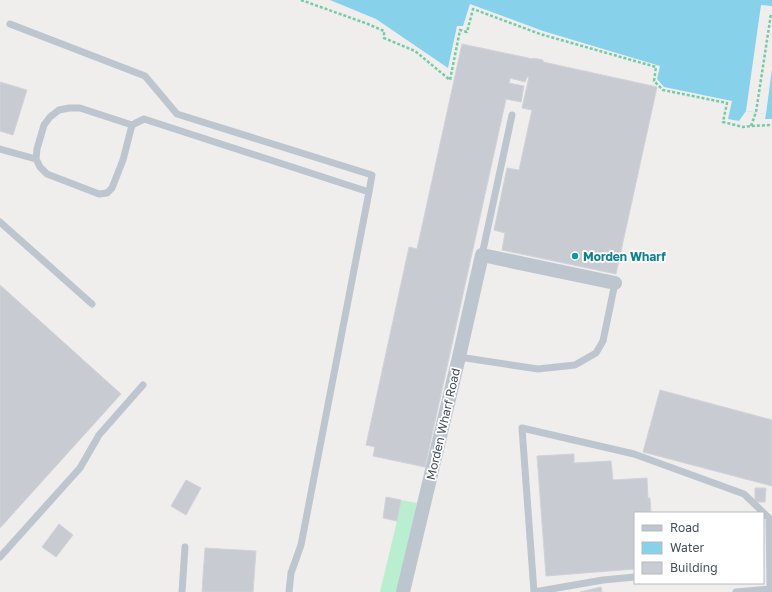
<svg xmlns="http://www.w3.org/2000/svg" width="772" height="592" viewBox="0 0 772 592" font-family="'Golos Text',sans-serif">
	<rect width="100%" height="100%" fill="#f0eded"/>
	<path fill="#baeed1" d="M401,500L417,503L397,592H380L397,521Z"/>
	<path fill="#87d1eb" d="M330,0H772V119H765L766,114L746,111L739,121L728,119L732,101L664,87L657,79L660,66L543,31L470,4L463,26H457L448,68L376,19Z"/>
	<path fill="#f0eded" d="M761,5L772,6V69L766,114L746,111Z"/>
	<path fill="#c9cbd3" stroke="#d1d2d9" d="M462,44L533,59V58L543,60V62L657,87L616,274L502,250L505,233L494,230L507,168L519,170L532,110L522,108L529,77H527L525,82L510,78L509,83L524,86L521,102L506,99L425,467L373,456L375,447L366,445L409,247L417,249Z
		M0,82L27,90L13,135L0,131Z
		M0,285L121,394L0,528Z
		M660,390L772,420V486L643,452Z
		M574,454V463L611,461L613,480L647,478L648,498H650L651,513H635V569L546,576L537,456Z
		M186,480L201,488L186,515L171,506Z
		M755,488H766L765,502H755Z
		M386,497L401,500L397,521L383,518Z
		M59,524L73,535L56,557L42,547Z
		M205,548L256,551L253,592H202Z
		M601,587L602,592H580Z"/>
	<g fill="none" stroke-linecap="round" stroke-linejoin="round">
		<path stroke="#72cca5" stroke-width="2.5" stroke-dasharray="3 2" stroke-linecap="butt" d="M301,0L368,24L384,31V38L415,51L450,80L460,30L467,32L473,9L540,34L656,67L654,81L663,90L727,103L723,122L743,127L751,126L772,125
			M751,126L756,112L771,14H772"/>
		<path stroke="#bdc6cf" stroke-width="7" d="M10,24L145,76L177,114L372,175L369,192
			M132,125L123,160L112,188L107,193L99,194L47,174L40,167L36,159L37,149L44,125L50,117L59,110L69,108H80L132,125L144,119L369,192L301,545L291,573L289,592
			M0,149L36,159
			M0,222L92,304
			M482,255L512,115
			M459,357L538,369L575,365L596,353L603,341L615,283
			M0,557L80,468L99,435L143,385
			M182,592L185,547
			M534,592L522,428L634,454L744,494L769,518L770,589L736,592
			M534,592L603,580L635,577"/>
		<path stroke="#bdc6cf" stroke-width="14" d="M403,592L459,357L482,255L615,283"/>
	</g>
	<circle fill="#0f9aa8" stroke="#fff" stroke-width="1.5" cx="575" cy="256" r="4"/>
	<g text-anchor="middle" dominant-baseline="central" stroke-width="3.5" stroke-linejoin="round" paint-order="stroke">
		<g font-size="12" font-weight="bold" fill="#0d838f" stroke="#fff" text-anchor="start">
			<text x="583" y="256">Morden Wharf</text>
		</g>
		<g font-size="12" fill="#454f5a" stroke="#fff">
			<text transform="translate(443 424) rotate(-77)">Morden Wharf Road</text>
		</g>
	</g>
	<rect x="634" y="512" width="130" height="72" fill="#ffffff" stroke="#b5b9bd"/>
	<rect x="642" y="525" width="20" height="6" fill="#bdc6cf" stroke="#b5b9bd"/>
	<text x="670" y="532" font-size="12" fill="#454f5a">Road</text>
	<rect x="642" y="542" width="20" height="12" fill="#87d1eb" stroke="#b5b9bd"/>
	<text x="670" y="552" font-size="12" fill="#454f5a">Water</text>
	<rect x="642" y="562" width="20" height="12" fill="#c9cbd3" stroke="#b5b9bd"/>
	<text x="670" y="572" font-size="12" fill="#454f5a">Building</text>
</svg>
